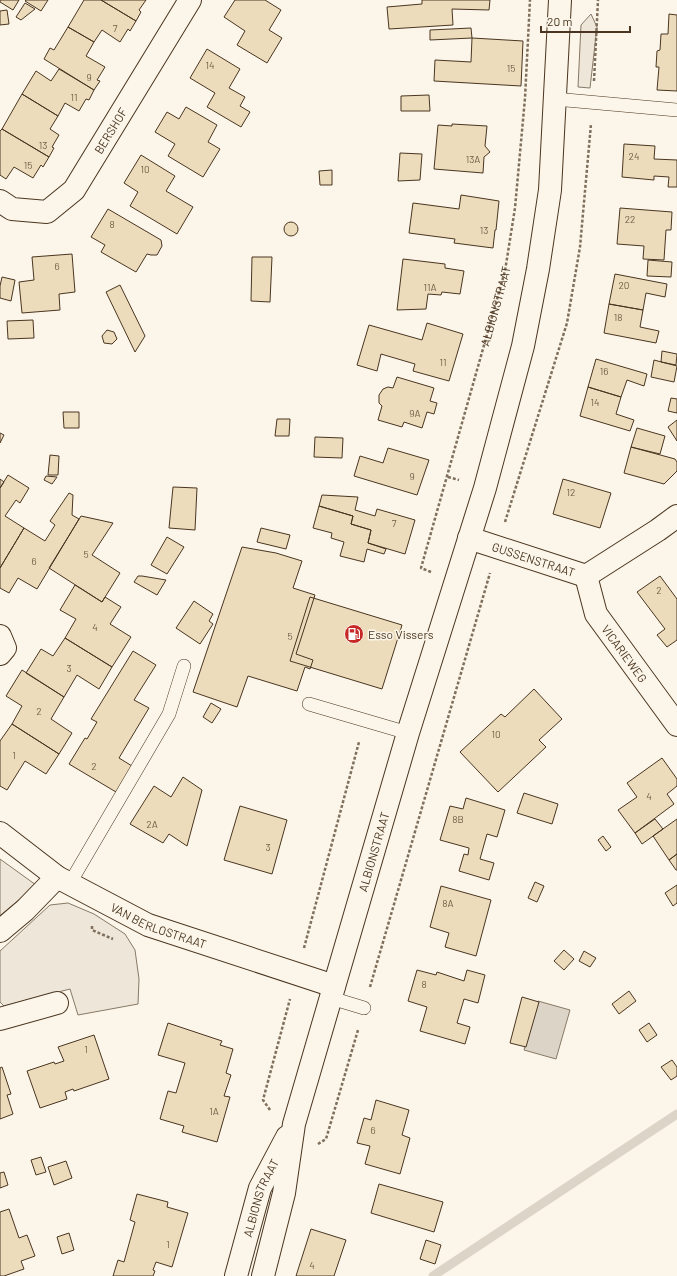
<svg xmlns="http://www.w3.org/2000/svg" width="677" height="1276" viewBox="0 0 677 1276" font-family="Barlow,sans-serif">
	<rect width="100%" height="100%" fill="#fbf6e9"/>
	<path fill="#ede6d9" stroke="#887966" d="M591,14L597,27L590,88L578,87L581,25Z
		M0,859L36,885L0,916Z
		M68,903L94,914L125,934L135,950L139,979L138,1004L78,1015L70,989L4,1006L0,1002V951L50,905Z"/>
	<path fill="#dcd4c6" stroke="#887966" d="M538,1001L570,1010L556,1059L524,1050Z"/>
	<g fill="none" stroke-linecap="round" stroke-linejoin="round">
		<path stroke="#dcd4c6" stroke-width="9" d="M433,1276L677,1114"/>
	</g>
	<path fill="#ecdcbc" stroke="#4a3520" d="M0,0H19L13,10L0,2Z
		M26,0H48L41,11L25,1Z
		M84,0H101L136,21L130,31L128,29L120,42L102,30L94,42L68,27Z
		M101,0H146L139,10L141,12L136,21Z
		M235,0H265L281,10L269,30L282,38L267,63L237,45L245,31L224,17Z
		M422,0H490L489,10L452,9L453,25L389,29L387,7L422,4Z
		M25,3L35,9L21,20L16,17Z
		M7,10L9,24L0,25V11Z
		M669,14L677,15V91L657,90L659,67H656L657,51L660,50L661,34H668Z
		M68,27L94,42L86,56L105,67L97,80L100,81L94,90L44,59L50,48L54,50Z
		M471,28L472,38L430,40V30Z
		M472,38L523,41L521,86L434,81L435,60L471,62Z
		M207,49L240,69L229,88L245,97L240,106L250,112L241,127L207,107L215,93L190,78Z
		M59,69L94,90L89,100L86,99L79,111L65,103L58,116L22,94L36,71L51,81Z
		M22,94L58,116L50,129L59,135L52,147L54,148L49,157L2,129Z
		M429,95L430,111H401V96Z
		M186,107L217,125L208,142L220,149L203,177L168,156L175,144L155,132L167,112L179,119Z
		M452,124L487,126L485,146L490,152L484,157L483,173L434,169L438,125L452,126Z
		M2,129L49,157L43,167L41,165L33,178L14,167L6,179L0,175V131Z
		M624,144L655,146L654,159L677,160V187H668L669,177L654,176V180L622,177Z
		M400,153L422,154L420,180L398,181Z
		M141,155L175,176L166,191L193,207L177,234L130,206L138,192L124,183Z
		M332,170V185H320L319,171Z
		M461,195L499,201L496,230H495L493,248L454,243L455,239L409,233L413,203L459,209Z
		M620,208L672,212L671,230H666L664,260L643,259L644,246L617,244Z
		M108,209L161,240L162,246L157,255H151L147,254L136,272L101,252L105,245L91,237Z
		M284 229a7 7 0 1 1 14 0a7 7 0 1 1-14 0Z
		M72,254L75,292L59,294L60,310L22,313L19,282L34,280L32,257Z
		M252,257H272L270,302L251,301Z
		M403,259L445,264V268L464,271L460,294L442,292L441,295L428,294L426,309L397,310Z
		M648,260L672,262L671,277L647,276Z
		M615,274L667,284L665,297L646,293L643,310L609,304Z
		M2,277L15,280L11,301L0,298V286Z
		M120,285L145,336L135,352L106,292Z
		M609,304L643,310L640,327L659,331L656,343L604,333Z
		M33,320L34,338L8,339L7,321Z
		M427,323L463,334L449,381L413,371L415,364L381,354L377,371L357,365L369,325L422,340Z
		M107,330L114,332L117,339L112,344L104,343L102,336Z
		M662,351L677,354L676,365L661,362Z
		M596,359L647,374L644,386L627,380L621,397L588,387Z
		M654,360L677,366L674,382L651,377Z
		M397,377L434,388L430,401L437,403L434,414L427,412L422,428L404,422L402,427L378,420L382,406L379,403V395L383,389L388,387L393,388Z
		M588,387L621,397L616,414L634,420L630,431L580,416Z
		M671,398L677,399V413L668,411Z
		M63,412H79V428H64Z
		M277,419H290L289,436H275Z
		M677,420V441L668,427Z
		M637,428L665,436L660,454L631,447Z
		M0,433L4,435L0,443Z
		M315,437L343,438L342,458L314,457Z
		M631,447L675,459L677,462V471L664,484L624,473Z
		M388,448L429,460L417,495L354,476L360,456L383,463Z
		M50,455L59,456L58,475H48Z
		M8,475L29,488L20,503L16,500L5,516L24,528L0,568V488Z
		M46,476L57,477L52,484L44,480Z
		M0,479L4,482L0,488Z
		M563,479L611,493L600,528L553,514Z
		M173,487L197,488L195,530L169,528Z
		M69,493L73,495L72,515L79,519L37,589L18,578L9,593L0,588V568L24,528L45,541L55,525L50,521Z
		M322,495L358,497L355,510L375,516L377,509L415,520L405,554L368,543L371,530L351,524L353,516L319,506Z
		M319,506L353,516L351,524L371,530L368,543L386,549L384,554L367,549L364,562L340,556L344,542L331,538L332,533L313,528Z
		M81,516L113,523L92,555L120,573L102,602L49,568Z
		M261,528L290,535L286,549L257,542Z
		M167,537L184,547L167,574L151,565Z
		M242,547L276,553L302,561L293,588L315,595L296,654L313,660L310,669L305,667L297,691L248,676L237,707L193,692Z
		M138,576H142L166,580L157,595L134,582Z
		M660,576L677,599V640L667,647L657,635L665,629L637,592Z
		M75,585L102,602L105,597L121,607L110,624L131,637L112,667L65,638L76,619L60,610Z
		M310,597L402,625L382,689L290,661Z
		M194,601L213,614L209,621L213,624L200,644L176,628Z
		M65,638L112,667L99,689L77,675L64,697L26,673L41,649L53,656Z
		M133,651L156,665L134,700L149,708L119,758L132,766L116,792L69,764L85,738L87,739L97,722L91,719Z
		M22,670L64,697L51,719L72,733L59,754L12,724L22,706L6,696Z
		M534,689L562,719L539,740L546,747L498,792L460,752L501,714L505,717Z
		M211,703L221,709L212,723L203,717Z
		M12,724L59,754L46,774L25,761L7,790L0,786V741Z
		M662,758L677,779V786L667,794L674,804L635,833L618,810L637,797L627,783Z
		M183,777L202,790L187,846L169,834L163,843L130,824L154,786L171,797Z
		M524,793L558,804L552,824L517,813Z
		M466,798L505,810L497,837L487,834L480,859L494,863L489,880L459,871L464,854L468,855L469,848L440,840L450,806L463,809Z
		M240,806L287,820L272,874L224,860Z
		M655,819L663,829L642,844L635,833Z
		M677,819V854L669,860L653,836Z
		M603,836L611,847L606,851L598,840Z
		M677,854V870H676L669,860Z
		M535,882L544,886L537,902L528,898Z
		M677,885V903L673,906L665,893Z
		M441,886L491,900L476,956L445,947L449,933L430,927Z
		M564,950L574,959L564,970L554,961Z
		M584,951L596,958L590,967L579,961Z
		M417,970L436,975L437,972L464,981L467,970L485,975L478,1003L464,999L457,1023L470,1027L465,1044L420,1031L427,1007L408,1001Z
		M629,991L636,1001L619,1014L612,1004Z
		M522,997L539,1002L526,1047L510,1043Z
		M168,1023L222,1041L220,1045L233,1049L226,1073L231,1075L224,1096L230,1097L217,1142L182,1132L184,1126L160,1119L168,1091L176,1093L185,1063L158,1055Z
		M649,1023L657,1035L647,1042L639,1030Z
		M94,1035L109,1079L74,1091L73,1089L65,1092L67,1099L40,1108L27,1071L54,1062L55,1064L64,1061L58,1047Z
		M672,1060L677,1067V1076L671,1080L661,1067Z
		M2,1067L11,1094L7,1095L13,1114L0,1119V1068Z
		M376,1100L409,1110L402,1135L410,1138L400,1174L365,1164L370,1146L357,1143L364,1118L371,1120Z
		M41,1157L46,1172L36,1175L31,1160Z
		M66,1161L72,1178L54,1185L48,1167Z
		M4,1172L8,1185L0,1188V1173Z
		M379,1184L443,1202L434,1232L371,1213Z
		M137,1194L168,1202L167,1207L188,1213L172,1267L156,1262L153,1270L155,1271L153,1276H113L118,1260L124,1262L135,1222L130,1220Z
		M9,1209L19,1238L27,1235L35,1256L21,1261L24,1269L4,1276H0V1212Z
		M311,1229L346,1240L334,1276H296Z
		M69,1233L74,1250L62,1254L57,1237Z
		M426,1240L441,1245L435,1264L420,1259Z"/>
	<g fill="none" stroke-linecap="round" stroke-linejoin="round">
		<g stroke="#4a3520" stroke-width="14">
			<path id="lane" d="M555,99L677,110
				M309,704L408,733
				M70,883L169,714L184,666
				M331,998L364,1008"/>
		</g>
		<g stroke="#4a3520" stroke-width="24">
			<g id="street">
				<path id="s2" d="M0,201L12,209L47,212L74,190L190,0"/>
				<path id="s3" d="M469,538L586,576L658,530L677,516"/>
				<path id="s4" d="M586,576L596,614L677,725"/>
				<path d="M0,636L5,648L0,654"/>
				<path id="s5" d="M0,833L57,877L148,925L334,986"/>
				<path d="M0,931L25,910L57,877"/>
				<path d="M0,1019L57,1003"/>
			</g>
		</g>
		<g stroke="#4a3520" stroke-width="24">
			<g id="secondary">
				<path id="s6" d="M236,1276L260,1188L287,1137"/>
				<path id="s7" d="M263,1276L284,1193L294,1124L408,733L485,488L523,346L538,269L550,190L560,0"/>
			</g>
		</g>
		<g stroke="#7f6f5c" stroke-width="2.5" stroke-dasharray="3 2" stroke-linecap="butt">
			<path d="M594,81L598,0"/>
			<path d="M448,477L459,480"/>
			<path d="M505,522L567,323L580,247L591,124"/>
			<path id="s1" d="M431,572L421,568L505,271L515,208L525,98L530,0"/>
			<path d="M92,926V930L113,939"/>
			<path d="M304,948L359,742"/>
			<path d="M370,987L490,573"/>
			<path d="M270,1110L263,1100L290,999"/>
			<path d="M318,1144L326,1139L358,1030"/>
		</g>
		<use href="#lane" stroke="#fbf6e9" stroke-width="13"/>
		<use href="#street" stroke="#fbf6e9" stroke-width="22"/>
		<use href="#secondary" stroke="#fbf6e9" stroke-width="22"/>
	</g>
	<defs>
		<g id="fuel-disc" transform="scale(1)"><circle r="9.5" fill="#c62828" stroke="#fbf6e9"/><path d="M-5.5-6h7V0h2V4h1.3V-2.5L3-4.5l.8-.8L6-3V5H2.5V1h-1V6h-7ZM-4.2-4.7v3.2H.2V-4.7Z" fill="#fff"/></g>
	</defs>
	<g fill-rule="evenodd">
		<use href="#fuel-disc" x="354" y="634"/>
	</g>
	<g text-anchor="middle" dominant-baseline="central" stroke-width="3" stroke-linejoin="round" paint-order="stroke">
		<g font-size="10" fill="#725f47">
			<text x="115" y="28">7</text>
			<text x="210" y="65">14</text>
			<text x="511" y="68">15</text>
			<text x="89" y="77">9</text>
			<text x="74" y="97">11</text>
			<text x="43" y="145">13</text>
			<text x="634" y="156">24</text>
			<text x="473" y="159">13A</text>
			<text x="28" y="165">15</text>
			<text x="145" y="169">10</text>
			<text x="630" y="219">22</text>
			<text x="112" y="224">8</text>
			<text x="484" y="230">13</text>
			<text x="57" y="266">6</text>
			<text x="624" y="285">20</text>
			<text x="430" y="287">11A</text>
			<text x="618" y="317">18</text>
			<text x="443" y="362">11</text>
			<text x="604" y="371">16</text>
			<text x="595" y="402">14</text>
			<text x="415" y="413">9A</text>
			<text x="412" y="476">9</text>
			<text x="571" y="492">12</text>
			<text x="394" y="523">7</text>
			<text x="86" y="554">5</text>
			<text x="34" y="561">6</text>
			<text x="659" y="590">2</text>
			<text x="95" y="627">4</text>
			<text x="290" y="636">5</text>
			<text x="69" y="668">3</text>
			<text x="39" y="711">2</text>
			<text x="496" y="734">10</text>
			<text x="14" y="755">1</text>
			<text x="94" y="766">2</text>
			<text x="649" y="796">4</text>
			<text x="458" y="819">8B</text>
			<text x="152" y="824">2A</text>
			<text x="268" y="847">3</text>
			<text x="448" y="903">8A</text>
			<text x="424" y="984">8</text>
			<text x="86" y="1049">1</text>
			<text x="214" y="1111">1A</text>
			<text x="373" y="1130">6</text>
			<text x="168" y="1244">1</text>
			<text x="312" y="1265">4</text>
		</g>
		<g font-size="12" fill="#4a3520" stroke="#fbf6e9">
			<text stroke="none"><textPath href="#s2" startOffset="154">BERSHOF</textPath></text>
			<text stroke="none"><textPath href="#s1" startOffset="283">ALBIONSTRAAT</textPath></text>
			<text stroke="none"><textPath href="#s3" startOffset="68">GUSSENSTRAAT</textPath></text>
			<text stroke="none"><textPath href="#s4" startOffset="88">VICARIEWEG</textPath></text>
			<text stroke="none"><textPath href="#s7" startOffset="439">ALBIONSTRAAT</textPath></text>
			<text stroke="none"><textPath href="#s5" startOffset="185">VAN BERLOSTRAAT</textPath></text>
			<text stroke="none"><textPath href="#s6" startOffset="82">ALBIONSTRAAT</textPath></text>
		</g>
		<g font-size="12" fill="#4a3520" stroke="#fbf6e9" text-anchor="start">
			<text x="368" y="634">Esso Vissers</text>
		</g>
	</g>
	<path d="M541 26v6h89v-6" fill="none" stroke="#4a3520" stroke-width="2"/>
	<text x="547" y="26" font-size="12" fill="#4a3520" stroke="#fbf6e9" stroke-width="3" paint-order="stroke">20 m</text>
</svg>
